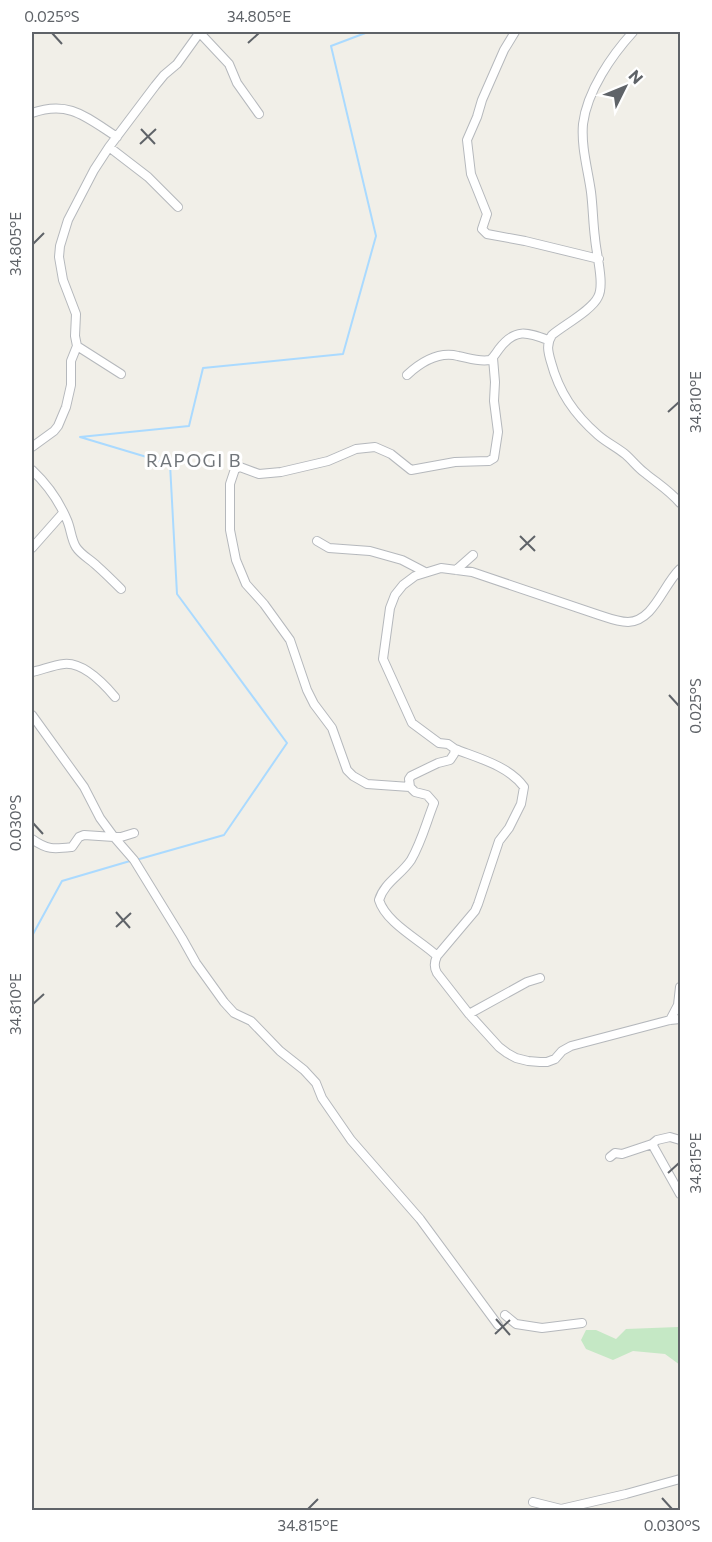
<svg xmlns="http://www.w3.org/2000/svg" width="712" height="1542" viewBox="0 0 712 1542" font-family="Commissioner,sans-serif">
	<rect width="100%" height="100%" fill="#f1efe8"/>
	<path fill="#c5e8c5" d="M678,1327L680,1330V1365L665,1354L633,1351L613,1360L586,1349L581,1340L586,1330H596L616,1339L626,1329Z"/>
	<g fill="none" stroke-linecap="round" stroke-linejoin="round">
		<path stroke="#aadaff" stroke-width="2" d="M136,860L224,835L287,743L177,594L170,464L80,437L189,426L203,368L343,354L376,236L331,46L368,32
			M32,936L62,881L130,861"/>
		<g stroke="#b5b8bc" stroke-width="10">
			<path id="street" d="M199,32L229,64L237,83L259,114
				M515,32L504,50L482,100L477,117L467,140L471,174L487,214L482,229L487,234L525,241L599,259
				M633,32C612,55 587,91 583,124C581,147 588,170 591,192C593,208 593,223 595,238C596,253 605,285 598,297C592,310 564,325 552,335C546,344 548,352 551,362C559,392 574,414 598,435C606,442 616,447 625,454C632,460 638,468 645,473C657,483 670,491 680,503
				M32,113C69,100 86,117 117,137
				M109,147L148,177L178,207
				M77,346L121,374
				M407,375C421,362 438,351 458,356C469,358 478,362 490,360C494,357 496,353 499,349C515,328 527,332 548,340
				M32,447L54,431L58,426L66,407L71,385V361L77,346L75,336L76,314L63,280L59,257L60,246L68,220L94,170L109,147L155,86L164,75L177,64L200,32
				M32,470C47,484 59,501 67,520C71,529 71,539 76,547C81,555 90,559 97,566C105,573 113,581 121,589
				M317,541L329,548L370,551L402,560L425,572
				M32,548L63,513
				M456,570L473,555
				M32,672C42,670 53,665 64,664C83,662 104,684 115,697
				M32,715L84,787L100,818L114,837H121L134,833
				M455,749C478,758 509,766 524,787L521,804L509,828L499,841L478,904L475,911L437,956C434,963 434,967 437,973L469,1014L499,1047L507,1053L516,1058L528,1061L540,1062H547L555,1059L562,1051L571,1046L670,1020L680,1019
				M410,787L367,784L353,776L347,770L332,728L314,704L307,690L290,640L264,604L246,584L236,560L230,530V484L235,469L240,467L259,474L281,472L328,461L356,449L375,447L391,454L411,470L455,462L489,461L494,458L498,432L494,401L495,382L493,358
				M32,839C47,850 54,849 72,847L79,837L84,835L114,837L134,860L182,938L196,963L224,1002L234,1013L251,1021L280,1051L304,1070L316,1083L322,1098L351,1140L420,1219L498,1325
				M437,956C420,940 386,923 379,900C384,883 401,875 411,860C422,841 426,823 434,803L427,795L415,792L410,787L409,779L411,776L438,763L450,760L454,754L455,749L448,744L439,743L412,723L383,659L390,608L395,595L403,585L415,576L441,568L472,572L599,615C608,618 618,622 628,622C654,621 663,585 680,569
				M469,1014L527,982L540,978
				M670,1020L678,1005L680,987
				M652,1144L680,1194
				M610,1157L615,1153L622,1154L652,1144L657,1140L670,1137L680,1140
				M505,1315L516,1324L542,1328L582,1323
				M533,1502L561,1509L626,1494L680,1479"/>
		</g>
		<use href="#street" stroke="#fff" stroke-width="8"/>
	</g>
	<path fill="none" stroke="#5f6368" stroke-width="2" d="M52,33L62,44M248,43L259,33M141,129L155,144M140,144L156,129M33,244L44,233M668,412L679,402M520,536L535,551M520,550L535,536M669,695L679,706M33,823L43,834M116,912L130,928M116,927L131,913M33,1004L44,994M668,1173L679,1163M496,1319L510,1335M495,1334L510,1320M662,1498L672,1509M308,1509L318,1499"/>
	<g text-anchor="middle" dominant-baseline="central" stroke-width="6" stroke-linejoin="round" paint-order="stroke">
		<g font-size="18" letter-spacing="1.5" fill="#70757a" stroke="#fff">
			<text x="194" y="460">RAPOGI B</text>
		</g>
	</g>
	<rect width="712" height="1542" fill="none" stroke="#ffffff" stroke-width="66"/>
	<g transform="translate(625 87) rotate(47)" stroke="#ffffff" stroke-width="4.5" paint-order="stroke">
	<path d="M0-4.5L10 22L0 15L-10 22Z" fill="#5f6368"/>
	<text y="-9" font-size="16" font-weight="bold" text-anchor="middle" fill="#5f6368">N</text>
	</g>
	<rect x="33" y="33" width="646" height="1476" fill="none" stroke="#5f6368" stroke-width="2"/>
	<g font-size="15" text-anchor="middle" fill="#5f6368">
		<text x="52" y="22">0.025°S</text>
		<text x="259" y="22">34.805°E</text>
		<text transform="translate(16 244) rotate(-90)" y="5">34.805°E</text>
		<text transform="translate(696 402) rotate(-90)" y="5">34.810°E</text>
		<text transform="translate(696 706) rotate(-90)" y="5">0.025°S</text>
		<text transform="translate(16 823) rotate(-90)" y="5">0.030°S</text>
		<text transform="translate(16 1004) rotate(-90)" y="5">34.810°E</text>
		<text transform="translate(696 1163) rotate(-90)" y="5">34.815°E</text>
		<text x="308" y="1531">34.815°E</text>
		<text x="672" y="1531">0.030°S</text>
	</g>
</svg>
